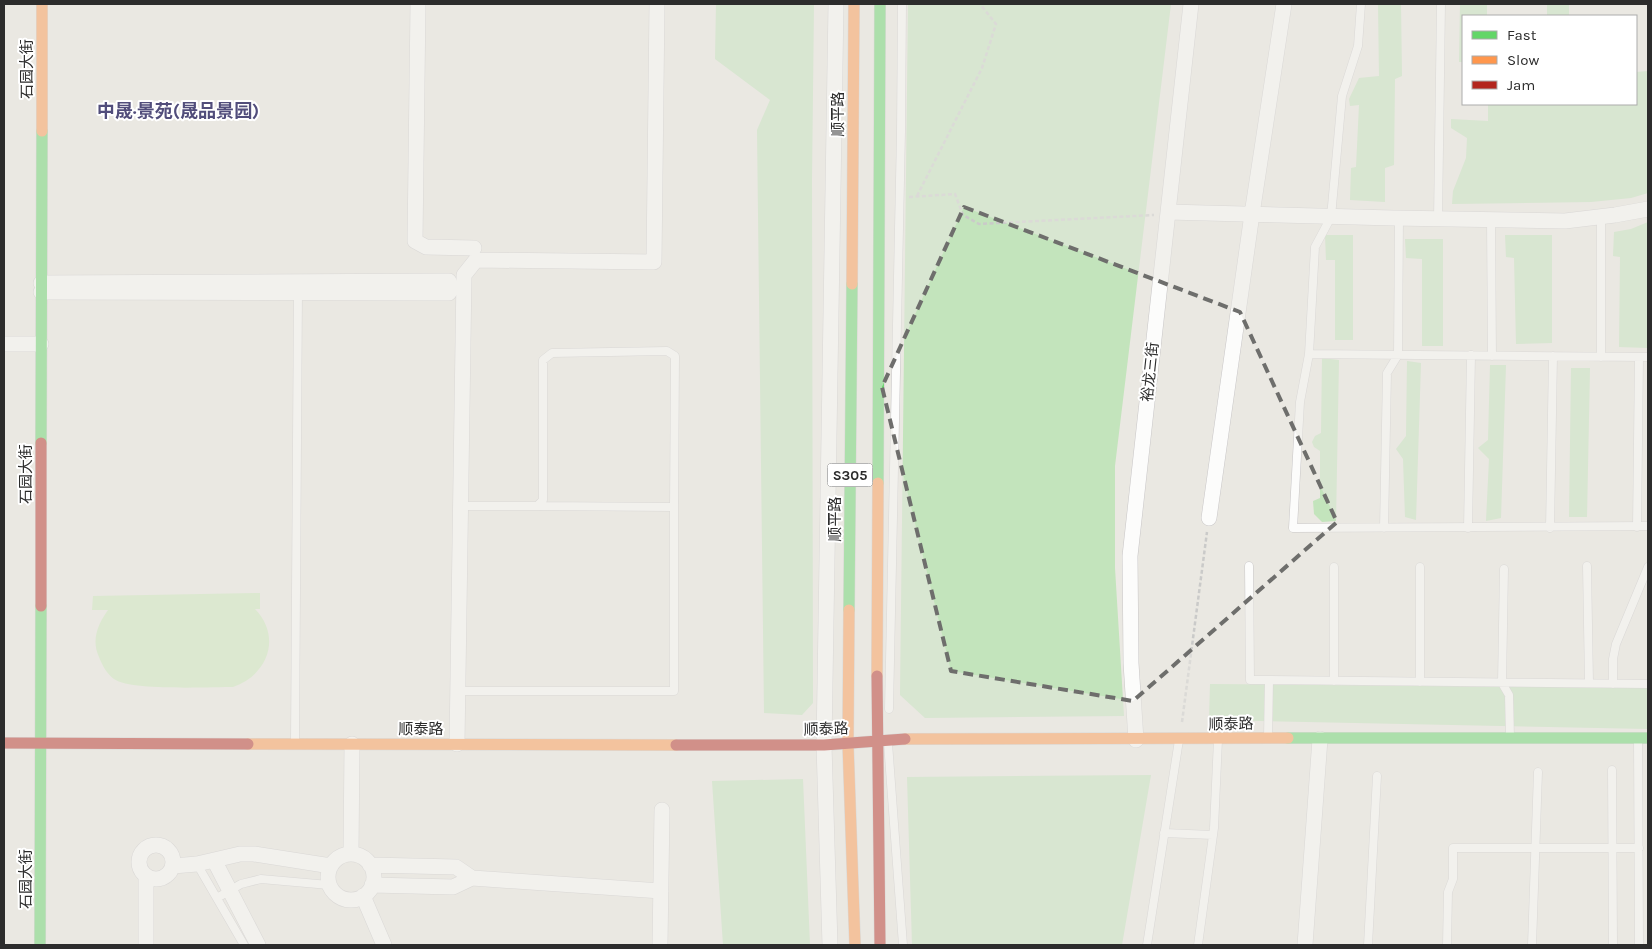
<svg xmlns="http://www.w3.org/2000/svg" width="1652" height="949" viewBox="0 0 1652 949" font-family="Karla,'Noto Sans SC',sans-serif">
	<rect width="100%" height="100%" fill="#eae8e2"/>
	<path fill="#c3e4bc" d="M716,4H814L812,179L813,703L802,715L764,713L757,130L770,100L715,59Z
		M908,4H1171L1115,466V568L1124,716L925,718L900,695Z
		M1378,4H1401L1402,76L1395,79L1394,165L1385,168V202L1350,200L1351,168L1356,167L1359,105L1350,106L1349,99L1359,78L1379,76Z
		M1460,4H1487V16H1463V62H1459Z
		M1547,4H1569V16H1547Z
		M1648,71V193L1631,198L1591,202L1452,204L1453,191L1466,158L1467,138L1451,128V119L1488,121V104H1636V72Z
		M1648,222V348L1619,347L1620,257L1613,256L1614,232L1631,229Z
		M1325,235H1353V340H1335V260H1326Z
		M1505,235H1552V343L1516,344L1514,258L1506,257Z
		M1405,239H1443V346H1422V259L1406,258Z
		M1322,358L1339,360L1336,521L1322,522L1314,514L1313,501L1320,498V451L1314,447L1312,442L1315,436L1321,433Z
		M1407,361L1421,363L1416,520L1405,517L1403,459L1396,449L1406,436Z
		M1490,365H1506L1501,518L1486,521L1489,459L1478,448L1488,440Z
		M1571,368H1590L1587,517H1569Z
		M1210,684L1648,688V729L1209,720Z
		M1151,775L1122,945H912L907,777Z
		M803,779L810,945H723L712,781Z"/>
	<path fill="#cce8ba" d="M260,593V609H255C282,637 268,675 233,687C209,687 131,691 114,679C107,674 102,665 99,657C91,640 98,624 108,610H92L93,596Z"/>
	<g fill="none" stroke-linecap="round" stroke-linejoin="round">
		<g stroke="#c8c6c7" stroke-width="9">
			<path id="lane" d="M1361,4L1358,46L1342,96L1331,217L1315,247L1309,354L1648,357
				M1438,219L1441,4
				M1491,220L1492,356
				M1309,354L1300,402L1293,528L1648,526
				M1601,357V217
				M460,506H537L543,500V360L552,353L667,351L675,356L674,507L537,506
				M1637,527L1639,357
				M1384,528L1387,373L1398,355L1399,218
				M1468,528L1471,355
				M1550,528L1553,356
				M1249,566L1250,680H1269
				M1587,566L1589,683
				M1504,569L1502,683L1509,695L1510,737
				M1334,681V567
				M1420,682V567
				M1613,684V659L1616,644L1648,567
				M458,691H674V507
				M889,709L901,132L902,4
				M1268,737L1269,680L1648,684
				M1638,740L1639,945
				M295,742L298,291
				M888,743L903,945
				M1612,770L1613,945
				M1164,833L1213,835
				M197,864L244,945
				M217,898L241,884L261,879L329,885
				M1147,945L1179,740
				M1198,945L1214,828L1218,740
				M1368,945L1377,776
				M1447,945L1448,892L1453,879V848H1639
				M1532,945L1538,772"/>
		</g>
		<g stroke="#c8c6c7" stroke-width="16">
			<path id="street" d="M418,4L415,241L426,247L474,248
				M1168,212L1393,218L1565,221L1615,215L1648,209
				M41,283L449,281V293L41,292
				M4,344H41
				M1209,518L1252,214L1284,4
				M1136,740L1131,663L1130,556L1191,4
				M457,744L464,275L476,260L654,262L657,4
				M139 862a17 17 0 1 1 34 0a17 17 0 1 1-34 0Z
				M351,854L352,744
				M328 877a23 23 0 1 1 46 0a23 23 0 1 1-46 0Z
				M214,860L258,945
				M370,865L456,867L472,878L453,887L372,885
				M173,866L197,864L240,854H254L331,866
				M146,877V945
				M472,878L661,891
				M363,896L384,945
				M660,945L662,810
				M830,945L824,745L836,4
				M1305,945L1320,739"/>
		</g>
		<g stroke="#c8c6c7" stroke-width="12">
			<path id="fast" d="M41,443L42,131
				M878,483L880,4
				M849,610L852,284
				M1288,738H1648
				M40,945L41,606"/>
		</g>
		<g stroke="#c8c6c7" stroke-width="12">
			<path id="slow" d="M42,131V4
				M852,284L854,4
				M849,610L848,744L855,945
				M877,676L878,483
				M905,739L1288,738
				M248,744L676,745"/>
		</g>
		<g stroke="#c8c6c7" stroke-width="12">
			<path id="jam" d="M41,606V443
				M877,676L880,945
				M4,743L248,744
				M676,745H824L905,739"/>
		</g>
		<path stroke="#cacac9" stroke-width="2.5" stroke-dasharray="4 2.5" stroke-linecap="butt" d="M917,196L982,68L996,24L980,4
			M909,197L955,194L963,215L979,224L1154,215
			M1182,722L1207,532"/>
		<use href="#lane" stroke="#fcfcfb" stroke-width="8"/>
		<use href="#street" stroke="#fcfcfb" stroke-width="15"/>
		<use href="#fast" stroke="#63d668" stroke-width="11"/>
		<use href="#slow" stroke="#ff974d" stroke-width="11"/>
		<use href="#jam" stroke="#b3261e" stroke-width="11"/>
	</g>
	<path d="M0 0H1652V949H0ZM964,207L1240,312L1337,522L1133,701L951,671L882,387Z" fill="#eae8e2" fill-opacity=".55" fill-rule="evenodd"/>
	<path fill="none" stroke="#6e6e6c" stroke-width="4" stroke-dasharray="10 6" stroke-linejoin="round" d="M964,207L1240,312L1337,522L1133,701L951,671L882,387Z"/>
	<g text-anchor="middle" dominant-baseline="central" stroke-width="4" stroke-linejoin="round" paint-order="stroke">
		<rect fill="#fff" stroke="#6b6b6b" stroke-width="1" x="827.5" y="463.5" width="45" height="23" rx="4"/>
		<g font-size="14" font-weight="bold" fill="#2c2c2c">
			<text x="850" y="475">S305</text>
		</g>
		<g font-size="15" fill="#2c2c2c" stroke="#fff">
			<text transform="translate(27 69) rotate(-90)">石园大街</text>
			<text transform="translate(838 114) rotate(-90)">顺平路</text>
			<text transform="translate(1150 372) rotate(-84)">裕龙三街</text>
			<text transform="translate(26 474) rotate(-90)">石园大街</text>
			<text transform="translate(835 519) rotate(-90)">顺平路</text>
			<text transform="translate(1231 724) rotate(-1)">顺泰路</text>
			<text x="421" y="729">顺泰路</text>
			<text transform="translate(826 729) rotate(-2)">顺泰路</text>
			<text transform="translate(26 879) rotate(-90)">石园大街</text>
		</g>
		<g font-size="18" font-weight="bold" fill="#514d7b" stroke="#fff">
			<text x="178" y="111">中晟·景苑(晟品景园)</text>
		</g>
	</g>
	<rect width="1652" height="949" fill="none" stroke="#2c2c2c" stroke-width="10"/>
	<rect x="1462" y="15" width="175" height="90" fill="#ffffff" stroke="#ababab"/>
	<rect x="1472" y="31" width="25" height="8" fill="#63d668" stroke="#ababab"/>
	<text x="1507" y="40" font-size="15" fill="#2c2c2c">Fast</text>
	<rect x="1472" y="56" width="25" height="8" fill="#ff974d" stroke="#ababab"/>
	<text x="1507" y="65" font-size="15" fill="#2c2c2c">Slow</text>
	<rect x="1472" y="81" width="25" height="8" fill="#b3261e" stroke="#ababab"/>
	<text x="1507" y="90" font-size="15" fill="#2c2c2c">Jam</text>
</svg>
